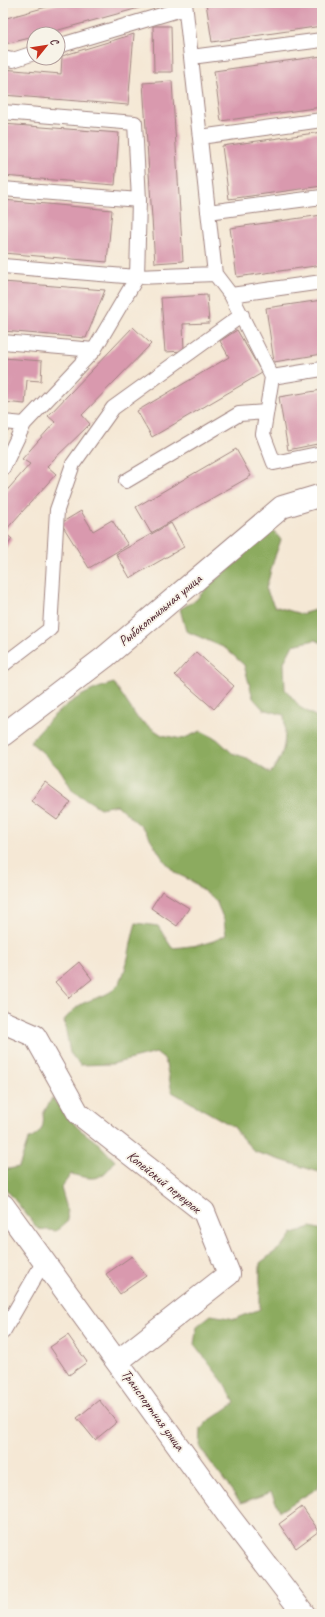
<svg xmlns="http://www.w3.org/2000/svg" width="325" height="1617" viewBox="0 0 325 1617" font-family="Caveat,sans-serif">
	<rect width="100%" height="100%" fill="#f7f3e8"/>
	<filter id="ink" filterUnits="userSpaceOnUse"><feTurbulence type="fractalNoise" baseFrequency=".025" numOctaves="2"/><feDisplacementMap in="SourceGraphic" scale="8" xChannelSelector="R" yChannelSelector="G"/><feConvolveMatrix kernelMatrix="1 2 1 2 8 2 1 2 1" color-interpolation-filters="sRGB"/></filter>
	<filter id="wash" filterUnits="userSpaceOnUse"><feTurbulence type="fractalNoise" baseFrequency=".012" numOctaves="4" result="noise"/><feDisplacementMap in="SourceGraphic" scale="16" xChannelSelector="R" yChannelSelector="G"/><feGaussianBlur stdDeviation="0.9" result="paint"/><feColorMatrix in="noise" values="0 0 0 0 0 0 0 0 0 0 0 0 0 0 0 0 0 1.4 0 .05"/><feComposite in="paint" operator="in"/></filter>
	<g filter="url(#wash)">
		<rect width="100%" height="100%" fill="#f5e8d5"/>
		<path fill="#8cab5e" stroke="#6b6544" d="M274,531L281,540L274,559L266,589L274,606L301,614L322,608V643L315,640L293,645L284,662L285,689L301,708L322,720V1173L255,1152L242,1138L234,1127L172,1092L165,1060L156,1053L112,1064L80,1065L70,1053L64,1020C69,1015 74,1009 80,1005C91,998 109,997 118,985C128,971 130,941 136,923L158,926L172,948C192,946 209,945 226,935L224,920L216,901L190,880L175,873L163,859L145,830L117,805L100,808L73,791L61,771L41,751L30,742C54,712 76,693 114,683L138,719L162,735L182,739L201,731L217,739L232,753L247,758L270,773C286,755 286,738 284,715L263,709L253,698L244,665L225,648L186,631L180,609L196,600L209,585L236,563L249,547Z
			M52,1098L78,1128L99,1144L115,1161C100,1182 94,1180 71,1174L61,1188L66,1205L68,1221L56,1231L38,1229L6,1189L3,1170L19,1167L28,1140C40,1134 45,1128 43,1114Z
			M311,1227L322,1230V1473L318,1488L280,1511L271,1492L241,1503L200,1448L201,1429L207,1422L235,1403L224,1383L194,1344L197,1326L211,1315L235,1319L260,1309V1263L285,1244L293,1233Z"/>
		<g id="blocks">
			<path fill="#d999ae" d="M61,3H157L44,34H34V37L5,44L3,35V19Z
				M206,3H322V26L212,42Z
				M153,26H171L172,72H154Z
				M134,34L128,105L3,95V69L61,74L62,56Z
				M322,56V107L221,121L214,71Z
				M172,81L183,261L155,263L143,83Z
				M3,124L119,133L115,185L3,176Z
				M322,132V186L229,199L222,146Z
				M3,200L112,210L107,262L3,253Z
				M322,215V265L237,277L230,228Z
				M3,282L105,290L86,338L3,331Z
				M207,295L209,323L183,324L184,351L165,352L161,298Z
				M322,300V354L274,362L266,308Z
				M133,327L151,344L82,415L90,424L47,466L56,474L4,532L12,539L3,552V495L30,464L22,459L55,422L48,416Z
				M237,330L262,373L152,437L137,411L229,357L220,341Z
				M3,358L42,361L41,381L27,380L25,404L3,402Z
				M322,390V443L288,450L279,397Z
				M236,449L251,476L151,533L136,507Z
				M81,511L93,531L112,520L128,545L89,568L61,523Z
				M171,523L184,547L130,578L116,554Z
				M196,652L234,686L214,709L175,675Z
				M45,782L71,802L57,820L31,801Z
				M162,891L189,908L177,926L151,908Z
				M79,962L92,979L69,998L55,982Z
				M132,1256L146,1276L120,1294L106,1274Z
				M68,1335L87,1362L69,1375L50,1347Z
				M99,1400L117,1422L95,1440L77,1418Z
				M302,1507L319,1531L296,1548L279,1524Z"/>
		</g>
	</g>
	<g filter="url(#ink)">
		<use href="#blocks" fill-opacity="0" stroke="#a08480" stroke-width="1"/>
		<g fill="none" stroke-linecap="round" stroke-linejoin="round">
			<g stroke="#a08480" stroke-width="16">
				<path id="service" d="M185,3L215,274L231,295L272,377L263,434L274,463L322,453
					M58,46L185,8
					M191,57L322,40
					M3,58L13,60L34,53
					M3,112L135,123L139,200L137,277L94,350L24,424L3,468
					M200,137L322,120
					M3,189L139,200
					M208,212L322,197
					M3,266L137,277L215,274
					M231,295L322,282
					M3,342L94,350
					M272,377L322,369
					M3,422L24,424
					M126,481L239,414L266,412
					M3,665L50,629L57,510L73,464L113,408L242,315
					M3,1332L44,1261"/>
			</g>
			<g stroke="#a08480" stroke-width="24">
				<path id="minor" d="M3,735L105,657L282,507L322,495
					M3,1022L35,1036L78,1113L204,1212L229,1274L117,1362
					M3,1205L228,1515L304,1614"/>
			</g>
			<use href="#service" stroke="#fff" stroke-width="14"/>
			<use href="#minor" stroke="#fff" stroke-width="22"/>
		</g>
	</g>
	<g text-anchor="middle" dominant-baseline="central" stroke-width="3.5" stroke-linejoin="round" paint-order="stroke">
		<g font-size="14" fill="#4a1f2b" stroke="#f7f3e8">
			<text transform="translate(160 610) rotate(-40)">Рыбокоптильная улица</text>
			<text transform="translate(164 1182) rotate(39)">Копейский переулок</text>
			<text transform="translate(153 1410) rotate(54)">Транспортная улица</text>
		</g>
	</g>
	<rect width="325" height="1617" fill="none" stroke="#f7f3e8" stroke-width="16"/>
	<g transform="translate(46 46) rotate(60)"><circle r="19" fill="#f7f3e8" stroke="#b29e9c"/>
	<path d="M0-3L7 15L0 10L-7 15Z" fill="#c8321e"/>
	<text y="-6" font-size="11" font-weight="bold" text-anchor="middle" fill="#4a1f2b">С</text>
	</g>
</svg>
